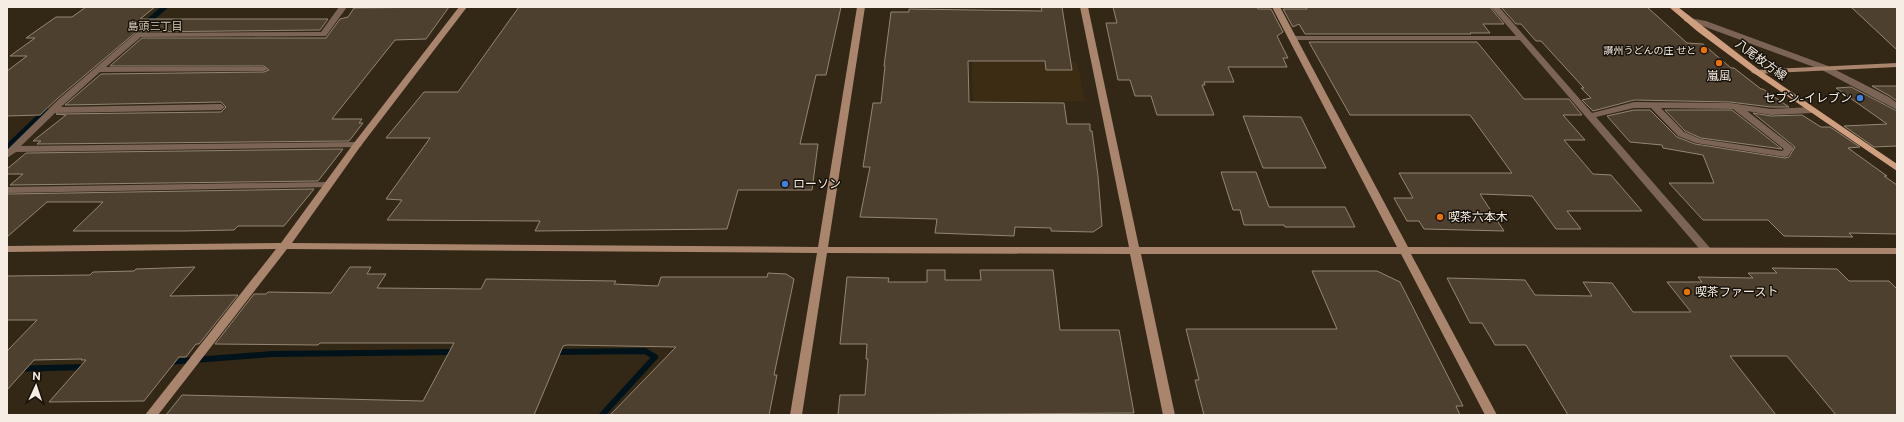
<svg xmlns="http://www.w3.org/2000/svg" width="1904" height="422" viewBox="0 0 1904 422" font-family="'Public Sans','Noto Sans JP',sans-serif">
	<rect width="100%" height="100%" fill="#332716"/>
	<path fill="#3c2c14" d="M972,62H1077L1085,101H973Z"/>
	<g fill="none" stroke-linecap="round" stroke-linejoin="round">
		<path stroke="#00131a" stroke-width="5" d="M145,24L165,7
			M1887,103L1897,111
			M7,147L46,110"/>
		<path stroke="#00131a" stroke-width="6" d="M554,352L645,351L655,357L602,415
			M168,362L272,354L457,352
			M7,369L87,367"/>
	</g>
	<path fill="#4d402f" stroke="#948672" d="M86,7H155L140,19H328L320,30L136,32L58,98L40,115L7,116V71L27,56H10L35,38H26L56,17H72Z
		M449,7L426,39L395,40L332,119H362L359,123H363L349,141L37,144L41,141H33L66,115L56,114L221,112L226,107L221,102L65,105L101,74L264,72L269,70L264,66H110L142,38H326L340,19L348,17L354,8Z
		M519,7H841L826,75H816L800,144H818L812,190H738L727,229L535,231L540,221L387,220L402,200L386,199L430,138H386L424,92H458Z
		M1041,7H1062L1072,70H1046L1045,61H968L969,102L1064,103L1067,124H1090V131H1092L1098,176L1102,226L1093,232L1051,231V228L1015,227L1014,236L935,233L937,219L860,217L870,167H863L873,103H881L885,66H884L891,12H909V9L1042,11Z
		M1113,7H1257L1258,9H1271L1283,32L1277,36L1288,58H1283L1287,67H1228L1234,82H1204L1205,85H1202L1214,115H1157L1151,96H1135L1130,80H1118L1106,23H1117Z
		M1306,7H1490L1504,24H1483L1490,33H1470L1471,34H1305L1299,24L1293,27L1283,9H1307Z
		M1501,7H1647L1687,43L1703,44L1731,68H1734L1761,89H1763L1789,107H1771L1730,102L1634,100L1593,111L1582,100L1591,98L1581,88H1584L1541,41H1536L1521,24H1516Z
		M1851,7H1897V50Z
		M1309,42H1477L1524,99H1569L1582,115H1563L1585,140H1564L1593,174L1611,175L1642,211H1567L1581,229H1556L1532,196L1480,194L1504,231L1424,229L1419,221H1407L1394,198H1413L1399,173H1512L1470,115H1350Z
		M1872,86H1897V101L1890,96Z
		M1851,87L1897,111V146L1874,147L1844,126L1887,124L1836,88Z
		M1634,110H1650L1677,137L1695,144L1785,158L1789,157L1795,147L1753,113L1771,116L1802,115L1821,127H1830L1860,147L1848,148L1887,176H1884L1897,185V234L1849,233L1853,237L1784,236L1768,220H1703L1669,183H1714L1703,155L1663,148L1662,145L1630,142L1607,116Z
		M1665,110H1732L1782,149L1701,138L1685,131Z
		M1243,116L1301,117L1326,168H1263Z
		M343,149L318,181L10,185L23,174H7V169L26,153Z
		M1221,172H1256L1269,207H1345L1355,227H1285L1284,225H1244L1240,210H1233Z
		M314,189L284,226H238L234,230L184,231H73L103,202H47L7,237V194Z
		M195,267L170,296L238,295L199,344H196L186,357H179L144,401L49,402L86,360H81L82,359L34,360L7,390V351L37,320H7V276L90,275L93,272L134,271L136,269Z
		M350,267H371L367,274H386L377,288L481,289L486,279L616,281L614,284L658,286L661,277H767L768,273L786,274L794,279L774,375H777L769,415H610L676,347L567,345L563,346L534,415H166L182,395L423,401L454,343H320L318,345L215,344L254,294H266L268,292L331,293Z
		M1772,268L1837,269L1849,281H1889L1897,289V415H1836L1787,356H1730L1776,415H1568L1526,345H1495L1482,323H1470L1447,278L1525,280L1535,295L1592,296L1583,282L1612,283L1633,312H1691L1667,282H1702L1698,277L1753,278L1748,273H1777Z
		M927,270H945V280H981L980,270H1053L1060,330H1119L1134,413L838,415L840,395H865L868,359H866L867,344H840L847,277L889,278L888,282H927Z
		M1312,271H1377L1400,282L1463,406H1456L1460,415H1204L1195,380H1199L1186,329H1337Z"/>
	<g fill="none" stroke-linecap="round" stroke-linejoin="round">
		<path fill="#7c6455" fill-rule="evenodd" d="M339,7H347L326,36H323L141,37L106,67H264L268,69L264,71L100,72L61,107L221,104L225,107L221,110L55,113L21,146L357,142L360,143L362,145L360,147L16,152L7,158V150L59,99L136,33L321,32Z
			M1491,7H1499L1592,113L1634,102L1730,103L1771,109L1811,107L1815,110L1811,113L1771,115L1747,111L1792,146L1794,148L1788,156L1785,157L1696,143L1678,136L1651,108H1634L1596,117L1711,249L1712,251L1711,253H1703L1520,40H1292L1288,38L1292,36H1516ZM1661,108L1733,109L1784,149L1782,151L1701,139L1684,132Z
			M1684,17L1706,21L1828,66L1889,97L1897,103V110L1822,70L1700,25L1684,21Z
			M327,182L330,183L332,185L330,187L7,193V187Z"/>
		<path fill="#aa856d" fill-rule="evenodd" d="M459,7H467L360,147L292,243L818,247L857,7H865L828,247H1129L1080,7H1088L1139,247H1397L1272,7H1280L1408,247L1897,248V254H1411L1497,415H1485L1401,254H1141L1175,415H1163L1130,254L827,253L802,415H790L817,253L287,249L158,415H145L276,249L7,252V246L281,243L354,143Z
			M1897,63V67L1755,74L1751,72L1755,70Z"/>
		<path fill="#cf9f80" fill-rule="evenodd" d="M1669,7H1678L1758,69L1897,164V171L1752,72L1697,31Z"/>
	</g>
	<g fill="#e8710a" stroke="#161109" stroke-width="1.5">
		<circle cx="1704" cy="50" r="4"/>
		<circle cx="1719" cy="63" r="4"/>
		<circle cx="1440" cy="217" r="4"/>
		<circle cx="1687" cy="292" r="4"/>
	</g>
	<g fill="#3f7fe0" stroke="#161109" stroke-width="1.5">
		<circle cx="1860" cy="98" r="4"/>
		<circle cx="785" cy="184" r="4"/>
	</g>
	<g text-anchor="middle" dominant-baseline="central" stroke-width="3" stroke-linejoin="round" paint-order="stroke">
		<g font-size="10" fill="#f6eee4" stroke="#161109" text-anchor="end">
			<text x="1696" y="50">讃州うどんの庄 せと</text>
		</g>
		<g font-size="11" fill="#dacab5" stroke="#161109">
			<text x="155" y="26">島頭三丁目</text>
		</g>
		<g font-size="12" fill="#f6eee4" stroke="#161109">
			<text transform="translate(1761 60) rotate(36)">八尾枚方線</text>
		</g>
		<g font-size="12" fill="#f6eee4" stroke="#161109" text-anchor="start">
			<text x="1719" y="76" text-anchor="middle">嵐風</text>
			<text x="1852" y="98" text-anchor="end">セブン-イレブン</text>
			<text x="793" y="184">ローソン</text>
			<text x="1448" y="217">喫茶六本木</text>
			<text x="1695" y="292">喫茶ファースト</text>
		</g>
	</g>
	<rect width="1904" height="422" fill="none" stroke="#f6eee4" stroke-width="16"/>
	<g transform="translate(36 386) rotate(3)" stroke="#161109" stroke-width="3" paint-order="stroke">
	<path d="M0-3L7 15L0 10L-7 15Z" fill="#f6eee4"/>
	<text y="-6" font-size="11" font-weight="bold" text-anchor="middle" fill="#f6eee4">N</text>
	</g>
</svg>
